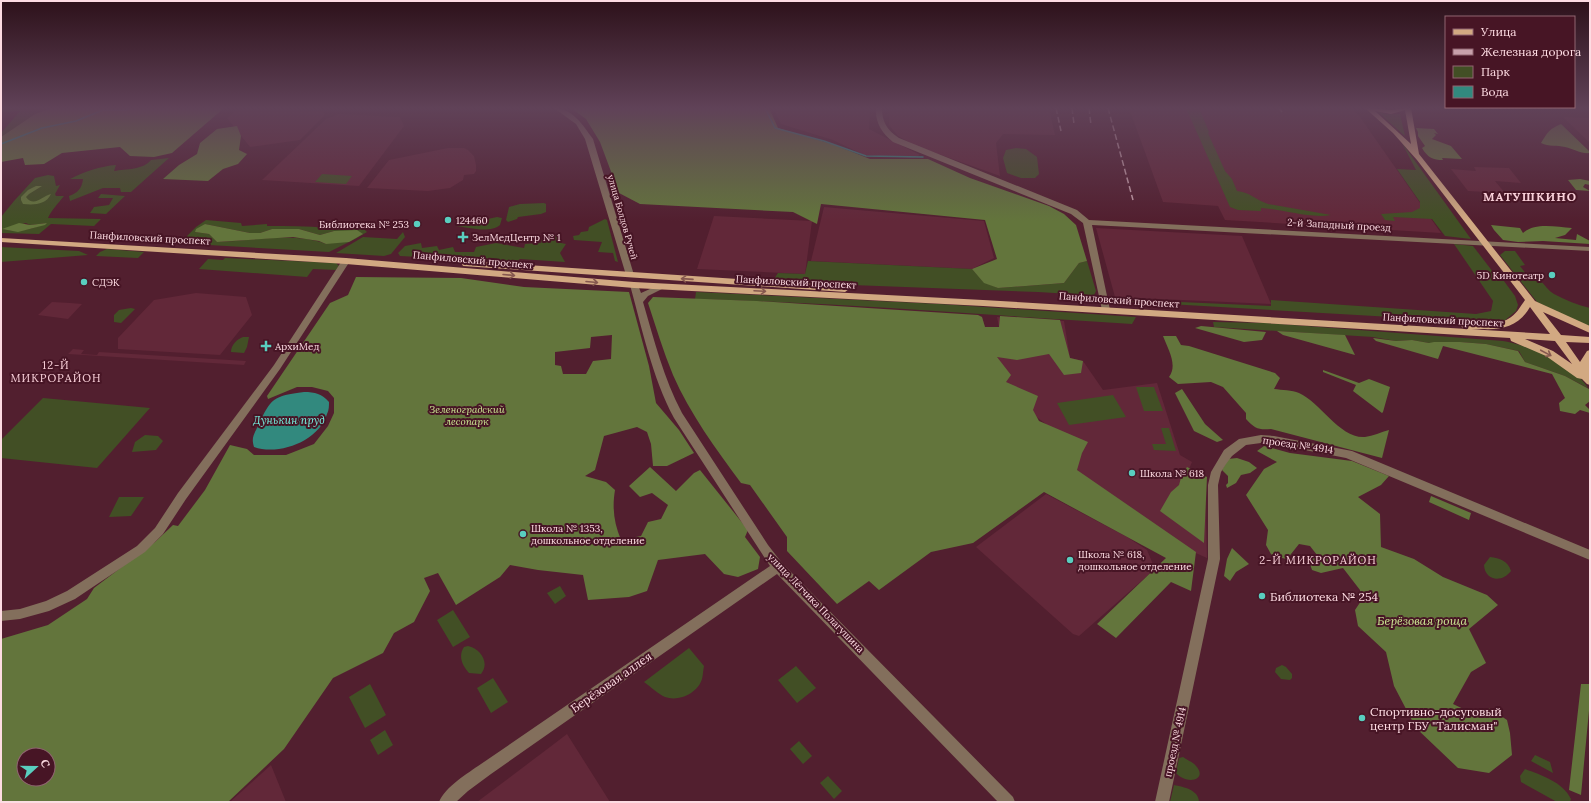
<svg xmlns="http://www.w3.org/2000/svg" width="1591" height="803" viewBox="0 0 1591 803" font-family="Lora,serif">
	<rect width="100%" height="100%" fill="#521f2f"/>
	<path fill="#622839" d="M773,108H870L869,129L920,155L913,158L864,155L833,140L781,124Z
		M890,108H1049L1055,135L1003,134L996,143L1000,176L916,146L898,136L889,125Z
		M1129,108H1351L1360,117L1441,233L1225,220L1218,206L1163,202Z
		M238,109L324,111V116L300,140L250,147L227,118Z
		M339,114L400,117L404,126L359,186L262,180L326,119Z
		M1563,117L1590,118V143Z
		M448,148H464L468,150L474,156L476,165V171L474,174L464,175L463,180L450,188L428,191L367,188L389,160Z
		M1474,167L1509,168L1521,183L1495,181L1505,193L1468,191L1451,169L1476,171Z
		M824,207L984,221L994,258L972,269L811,261Z
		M714,216L812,221L805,274L697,269Z
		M1096,228L1242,236L1271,304L1115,297Z
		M196,293L246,297L252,315L220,355L118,349V338L154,300Z
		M52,302L70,303L82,304L68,319L38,315Z
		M982,317L985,327H999L997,317L1064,321L1070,358L1083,361L1103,390L1157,383L1180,455L1192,462L1189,469L1205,478L1207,558L1055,491L1081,451L1017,402L984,406Z
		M73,349L84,350L81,354L97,355L99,352L246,361L244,365L68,354Z
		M1046,494L1127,537L1147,550L1155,569L1079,636L1073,634L976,547Z
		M567,734L610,802H477L550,747Z
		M271,765L286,802H230Z"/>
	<path fill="#424f25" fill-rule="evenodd" d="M1,108H52L35,114L1,137V133L20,111L1,112Z
		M1186,108H1199L1209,132L1208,133L1225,171L1232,179L1237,191C1250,192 1256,200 1268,204L1331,215C1310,219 1282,209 1261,208V211L1238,210L1230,207Z
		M1377,111L1386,114H1400L1405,136Z
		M1402,143L1471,239L1445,236L1432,219L1393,217L1395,221L1385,220L1381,214L1412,212L1420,208V202L1397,169L1416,170Z
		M1016,148L1026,149L1037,157L1039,174L1035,178H1021L1007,173L1003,158L1006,150Z
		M169,158L131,192H121L120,188H103L70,201L69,196C78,193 82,188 83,179H70C83,172 101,166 116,165L114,171C126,169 143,170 151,160Z
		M322,174L352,176L346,184L315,182Z
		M48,175L54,176L56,186L60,185L55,194L56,196H64C58,204 52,209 48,218L101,219L94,226L51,224L39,234L1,233V217L14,201L35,178ZM26,223L30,225L47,223C33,229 18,233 3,229Z
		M101,194L125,196L106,214L90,213L94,207L109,205L113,198H98Z
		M544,203L546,204V212L541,214L518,217L517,219L508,222L506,220L509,207L520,204Z
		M497,217L502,218L500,225C489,234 468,227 455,226Z
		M605,219L607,220L618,262L615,261L613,253L598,252L602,242L574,240L573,236L579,235L581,232L588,231L589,227Z
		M206,220L241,223L242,226L267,224V226C288,226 307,226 327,228L328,230H335L340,228L364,229L367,232L355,239L329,252L209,245L212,240L186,237L196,227ZM205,224L250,233H260L272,229H299L320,235L334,231L326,244C296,232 250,241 217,242L209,234L195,232Z
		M403,232L405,237L391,254L384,256L336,253L363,237L397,239Z
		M553,235H559L561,243L566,244L560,253L565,262L520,259L516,262L400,256L398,253L405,246L421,243L422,248L437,246L439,250L453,247L455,252H474L476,247L496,243L524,248L525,244L541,243V240Z
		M1454,244L1473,246L1493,272L1501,277L1515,296L1518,305L1516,311L1503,322L1496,323L1117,301L1112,299L1271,306V300L1476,314L1491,311L1493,301Z
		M1,247L79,251L88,255L1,262Z
		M107,249L144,252L138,258L96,256L100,252Z
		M1505,251H1515L1525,265L1520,266L1530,279C1547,281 1542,286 1554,294C1565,300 1578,305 1590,308V328L1537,302L1500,255Z
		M225,258L336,263L339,266L336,270L313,269L307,277L199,269L208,259L223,260Z
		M808,261L972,269L984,282L998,288L1064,283L1079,263L1087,261L1096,291L1094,295H1087L1038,292L772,282L778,273L805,274Z
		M696,292L939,304L1136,317L1132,324C986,315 840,303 695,299Z
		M131,308L135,309L121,323L114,322V315L119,310Z
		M1213,322L1267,323L1503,341C1526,345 1556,357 1574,371C1579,376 1584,382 1588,388L1565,376L1525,362L1519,351L1486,344L1460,342L1429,343L1412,340L1396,341L1373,337L1214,327Z
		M243,337H249L247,347L244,353L231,352C231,345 237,339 243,337Z
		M1136,387H1154L1163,411H1144Z
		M1113,395L1126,417L1069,425L1057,403Z
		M43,398L150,408L97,468L1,458V440Z
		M1161,428H1169L1176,451L1154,450L1152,444H1166Z
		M145,435L158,436L163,441L156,450L132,452L135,442Z
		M119,497H144L131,516L109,517Z
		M1490,557C1500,558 1508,561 1511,571C1502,583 1485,581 1484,565Z
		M560,586L566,596L555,604L547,593Z
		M453,610L470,637L453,647L437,620Z
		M468,646C481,649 490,663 481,674L469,673C462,665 458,656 464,647Z
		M689,648L704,666C703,671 703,675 702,679C698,693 679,702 665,697C658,694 651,687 644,682Z
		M1282,665L1286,667L1292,674V678L1290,680L1281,679L1275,672L1276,668Z
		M796,666L816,688L797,703L778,680Z
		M493,678L508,702L491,713L477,688Z
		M370,684L386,715L365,728L349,697Z
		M385,730L393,745L378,755L370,740Z
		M799,741L812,756L803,764L790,749Z
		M1535,755L1550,762L1553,773L1531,761Z
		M1183,757C1187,760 1193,762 1196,766C1208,779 1188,786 1176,773L1179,758Z
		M1525,769C1541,775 1563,782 1571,799L1570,802H1557L1521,782L1520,776Z
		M828,776L842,791L834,799L820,783Z
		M1174,785C1184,787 1199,790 1199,802H1170Z"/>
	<path fill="#63753c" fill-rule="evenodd" d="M52,108H224L172,153L154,157L130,156L120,147L62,153L44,164L25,165L23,158L1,162V137L35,114Z
		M571,108H769L778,128L832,144L870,159H928L970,178L1049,206L1064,214L1076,225L1087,261L1079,263L1064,283L998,288L984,283L972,269L997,259L985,220L821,204L817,224L793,212L640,204L619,193L600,142L586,119Z
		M1561,124L1589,151L1590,153C1581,154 1574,149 1565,147C1557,145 1549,147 1541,143C1548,132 1548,130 1561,124Z
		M237,126L241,136L239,150L247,154L238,164L223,169L208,181L163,179L179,165L197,154L200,143L217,129Z
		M1416,128L1434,129L1438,134L1434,133L1436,135L1432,139L1451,146L1462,159L1442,158L1443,160C1433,160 1428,158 1422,148L1425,146L1418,136V132Z
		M1580,179L1590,181V185L1585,184L1583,187L1590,191L1576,190L1568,180Z
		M36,186H42L29,194L26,197C34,208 42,196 51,194C46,205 34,205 23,204L21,200V197L28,190Z
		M19,223L30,225L47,223L45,225L18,232L2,229Z
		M205,224L250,233H260L272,229H299L320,235L334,231L357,230L363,234L349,242L326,244L319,241L293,237L217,242L209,234L195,232L196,229Z
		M1491,225L1520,228L1523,233C1535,222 1556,227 1572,228L1565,235L1555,238L1576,240L1577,234L1590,241V244L1543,241L1518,242L1503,240L1494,230Z
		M356,277L461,278L524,287L629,292L649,366L656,403L679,430L694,453L667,466H653L651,444L647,432L637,427L604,436L595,470L585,476L606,482L615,490C612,508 614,523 621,540L641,536L648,522L661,519L668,505L652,493L640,497L629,486L650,467L676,491L694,473L700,470L748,530L745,537L760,557L758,569L738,577L724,574L705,554L658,560L647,591L629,597L588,600L583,575L538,570L510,565L500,577L456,605L438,573L424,578L430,591L414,622L394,633L383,653L333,678L284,749L228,802H1V639L48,625L87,599L94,588L155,542L173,525L178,526L205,490L230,445L247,449L254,455H286L314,444L328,426L334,413V398L328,391L312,387H297L268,399L267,396L330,303L348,295ZM612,335L611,359L593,361L586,374H563L561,366L555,365V352L590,348L591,337ZM24,755H48V779H24Z
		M653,297L757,301L978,315L982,317L985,327H999L1000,316L1060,320L1070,358L1083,361L1081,373L1064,375L1049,354L1017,360L997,357L1011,375L1006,382L1038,396L1033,410L1039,421L1088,442L1082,453L1077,470L1196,552L1191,591L1171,582L1116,638L1097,624L1166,558L1044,492L973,543L931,552L879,590L869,581L837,604L787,551V537L750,485L741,483C716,449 690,414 673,375C663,351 656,327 648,303Z
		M1201,326L1266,332L1262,340L1244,342L1195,328Z
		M1277,331L1345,335L1355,355L1283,335Z
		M1163,336H1176L1181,345L1189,346L1275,373L1280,378L1274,389C1282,390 1292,390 1299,393C1320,402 1340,439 1365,437C1373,436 1381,432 1389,430L1382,458L1271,429C1259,430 1255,429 1246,419V413L1223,387L1211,382L1178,384L1169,377C1178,365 1168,349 1163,336Z
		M1373,338L1396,341L1412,340L1429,343L1434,342H1460L1486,344L1518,351L1525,362L1565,376L1589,389L1590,401L1585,405L1590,410V413L1580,410L1575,414L1560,411L1559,403L1565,398L1552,374L1443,346L1438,359L1376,341Z
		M1323,370L1359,383L1369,379L1390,387L1383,412L1382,413L1353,391L1356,385L1323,372Z
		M1182,389L1205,424L1223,440L1217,442L1194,431L1175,393Z
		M1264,446L1290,453L1352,461L1389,476L1381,485L1358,497L1380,514L1381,547L1414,559L1443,577L1487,595L1498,605L1469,629L1486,663L1471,672L1453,704L1476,715L1489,708L1507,720L1510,733L1512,755L1489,773L1458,768L1416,728L1394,686L1386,652L1358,626L1355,610L1361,601L1360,590L1343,568L1321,573L1312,570L1309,561L1317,555L1310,546L1299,544L1287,559L1272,556L1266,545L1268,530L1246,495L1264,469L1277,462L1257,451Z
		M1237,458L1249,462L1257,468L1250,473L1241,475L1236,483L1227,488L1226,485L1228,483V476L1222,470L1228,459Z
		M1187,467L1207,477L1204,543L1160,511L1171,492L1179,485L1182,474Z
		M1431,496L1471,513L1469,520L1429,502Z
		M1232,548L1249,564L1236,572L1230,581L1224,576L1227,559Z
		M1581,684H1590V700L1581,795L1569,790Z"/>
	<path fill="#32897e" d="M304,392C315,392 322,394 329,402C329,406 329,410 327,414C319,441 279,456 254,447C251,438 254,434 258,426C271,398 273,396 304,392Z"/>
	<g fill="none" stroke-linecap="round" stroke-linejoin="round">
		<path stroke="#32897e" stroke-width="1.5" d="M765,108L775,128L824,141L866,156L923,157
			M1,144L42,128L76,121L103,110H126L130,108"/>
		<path fill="#836f5c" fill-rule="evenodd" d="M554,108C572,108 583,125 593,139L634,275L633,277H627L626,275L585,139L576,124Z
			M876,108H882C882,122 887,130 899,138L1077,210L1089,220L1590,247V251L1092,225L1110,310L1106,313L1102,310L1083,223L1071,214L893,142C882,133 875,123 876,108Z
			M346,258L350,261L280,369L186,499L163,534L145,552L75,599L49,611L20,619L1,621V611L20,609L46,601L67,591L137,546L155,528L178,493L274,365L343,259Z
			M634,282L638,285L641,293L661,284H667L668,286L648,296L643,302C654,340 664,379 682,413L768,545L782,563L1013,797L1015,802H998L777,574L491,774L468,791L456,802H439C445,787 468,773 481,764L770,566L674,418C652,377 642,328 630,285Z
			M1261,435L1274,436L1352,451L1590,550V560L1346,458L1274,444L1261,443L1246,445L1232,456L1226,464L1221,472L1218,485L1220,559L1169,802H1155L1208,559V485L1211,472L1224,450L1239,439Z"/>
		<path fill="#d2a982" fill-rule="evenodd" d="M1365,108L1391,110L1411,108L1419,154L1535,301L1590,326V333L1543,312L1561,335L1590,337V343L1566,342L1580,362L1587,351L1590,350L1589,364L1590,385L1587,384L1582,379L1577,378L1546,356L1511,341L1510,338L983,306L634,288L346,264L1,242V238L346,258L634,282L983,300L1550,334L1530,307C1519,326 1503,330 1482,329C1475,329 1469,330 1463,328L1461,326C1468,318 1496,327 1508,319C1516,315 1520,307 1525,300L1417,160L1393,133ZM1405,110L1411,144L1375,111L1391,114ZM1525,339L1555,341L1572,364L1553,351Z
			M466,261L845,286L849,289L845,292L463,266L462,264Z"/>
		<path stroke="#c7a0aa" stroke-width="1.5" stroke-dasharray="6 3" stroke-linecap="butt" d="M1056,108L1061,131
			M1072,108L1074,124
			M1089,108L1091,125
			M1108,108L1133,200
			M1279,108L1282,112"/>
	</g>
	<defs><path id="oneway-shaft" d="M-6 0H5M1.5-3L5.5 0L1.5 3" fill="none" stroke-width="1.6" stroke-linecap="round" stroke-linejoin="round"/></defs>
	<g stroke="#86584f">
		<use href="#oneway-shaft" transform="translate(509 275) rotate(5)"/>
		<use href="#oneway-shaft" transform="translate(687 279) rotate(-176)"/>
		<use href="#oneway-shaft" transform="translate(592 282) rotate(5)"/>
		<use href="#oneway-shaft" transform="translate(760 291) rotate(3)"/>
		<use href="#oneway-shaft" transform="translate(1546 353) rotate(28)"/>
	</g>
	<linearGradient id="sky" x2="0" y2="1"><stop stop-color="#2d111a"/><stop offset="0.49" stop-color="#604258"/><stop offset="1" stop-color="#604258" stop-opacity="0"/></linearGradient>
	<rect width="1591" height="221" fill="url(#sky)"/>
	<g fill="#59cebf" stroke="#471525" stroke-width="1.5">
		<circle cx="448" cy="220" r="4"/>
		<circle cx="417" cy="224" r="4"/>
		<path d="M461 231h4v4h4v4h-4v4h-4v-4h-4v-4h4z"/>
		<circle cx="1552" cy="275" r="4"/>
		<circle cx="84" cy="282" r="4"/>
		<path d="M264 340h4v4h4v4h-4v4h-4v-4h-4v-4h4z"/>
		<circle cx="1132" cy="473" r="4"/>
		<circle cx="523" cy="534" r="4"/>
		<circle cx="1070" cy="560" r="4"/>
		<circle cx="1262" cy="596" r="4"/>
		<circle cx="1362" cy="718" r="4"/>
	</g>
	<g text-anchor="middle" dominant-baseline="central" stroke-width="4" stroke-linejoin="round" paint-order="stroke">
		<g font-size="9" fill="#fddbe2" stroke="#471525">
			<text transform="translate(623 217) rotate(74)">улица Болдов Ручей</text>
		</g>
		<g font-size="10" fill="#fddbe2" stroke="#471525" text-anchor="start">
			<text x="456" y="220">124460</text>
			<text x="409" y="224" text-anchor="end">Библиотека № 253</text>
			<text x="472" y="237">ЗелМедЦентр № 1</text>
			<text x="1544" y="275" text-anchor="end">5D Кинотеатр</text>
			<text x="92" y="282">СДЭК</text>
			<text x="275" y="346">АрхиМед</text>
			<text x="1140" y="473">Школа № 618</text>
			<text x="531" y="528">Школа № 1353,<tspan x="531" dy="12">дошкольное отделение</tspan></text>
			<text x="1078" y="554">Школа № 618,<tspan x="1078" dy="12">дошкольное отделение</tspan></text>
		</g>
		<g font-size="10" fill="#fddbe2" stroke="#471525">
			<text transform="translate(1339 225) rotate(3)">2-й Западный проезд</text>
			<text transform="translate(150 238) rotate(3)">Панфиловский проспект</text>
			<text transform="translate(473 260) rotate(5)">Панфиловский проспект</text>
			<text transform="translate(796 282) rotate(3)">Панфиловский проспект</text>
			<text transform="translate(1119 300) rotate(4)">Панфиловский проспект</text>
			<text transform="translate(1443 320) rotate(3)">Панфиловский проспект</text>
			<text transform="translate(1298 445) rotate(8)">проезд № 4914</text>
			<text transform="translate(816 603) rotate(46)">улица Лётчика Полагушина</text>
			<text transform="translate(1175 742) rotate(-78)">проезд № 4914</text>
		</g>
		<g font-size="10" font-style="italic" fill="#cde994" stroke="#471525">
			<text x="467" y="409">Зеленоградский<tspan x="467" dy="12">лесопарк</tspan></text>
		</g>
		<g font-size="11" letter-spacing="1" fill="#f9d0d9" stroke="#471525">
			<text x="56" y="365">12-Й<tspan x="56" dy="13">МИКРОРАЙОН</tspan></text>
			<text x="1318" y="560">2-Й МИКРОРАЙОН</text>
		</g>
		<g font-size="11" font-style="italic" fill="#76f2e1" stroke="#471525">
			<text x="289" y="420">Дунькин пруд</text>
		</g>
		<g font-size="12" font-weight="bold" letter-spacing="1" fill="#f9d0d9" stroke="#471525">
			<text x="1530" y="196">МАТУШКИНО</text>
		</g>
		<g font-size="12" fill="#fddbe2" stroke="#471525" text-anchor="start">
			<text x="1270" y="596">Библиотека № 254</text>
			<text x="1370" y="711">Спортивно-досуговый<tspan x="1370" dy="14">центр ГБУ "Талисман"</tspan></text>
		</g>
		<g font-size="12" font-style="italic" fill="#cde994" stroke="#471525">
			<text x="1422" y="620">Берёзовая роща</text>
		</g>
		<g font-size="12" fill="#fddbe2" stroke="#471525">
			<text transform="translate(611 682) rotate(-35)">Берёзовая аллея</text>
		</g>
	</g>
	<rect width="1591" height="803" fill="none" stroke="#fddbe2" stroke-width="4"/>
	<rect x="1445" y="16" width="130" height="92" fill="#471525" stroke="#906471"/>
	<rect x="1453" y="29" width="20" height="6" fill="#d2a982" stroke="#906471"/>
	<text x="1481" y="36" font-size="12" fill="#fddbe2">Улица</text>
	<rect x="1453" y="49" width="20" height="6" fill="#c7a0aa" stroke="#906471"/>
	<text x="1481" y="56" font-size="12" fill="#fddbe2">Железная дорога</text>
	<rect x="1453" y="66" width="20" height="12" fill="#424f25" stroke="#906471"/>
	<text x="1481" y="76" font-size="12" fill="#fddbe2">Парк</text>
	<rect x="1453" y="86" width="20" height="12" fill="#32897e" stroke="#906471"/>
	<text x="1481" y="96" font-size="12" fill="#fddbe2">Вода</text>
	<g transform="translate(36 767) rotate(69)"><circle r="19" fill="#471525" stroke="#906471"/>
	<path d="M0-3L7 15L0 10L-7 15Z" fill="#59cebf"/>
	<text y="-6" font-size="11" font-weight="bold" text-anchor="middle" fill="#fddbe2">С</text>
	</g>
</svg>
